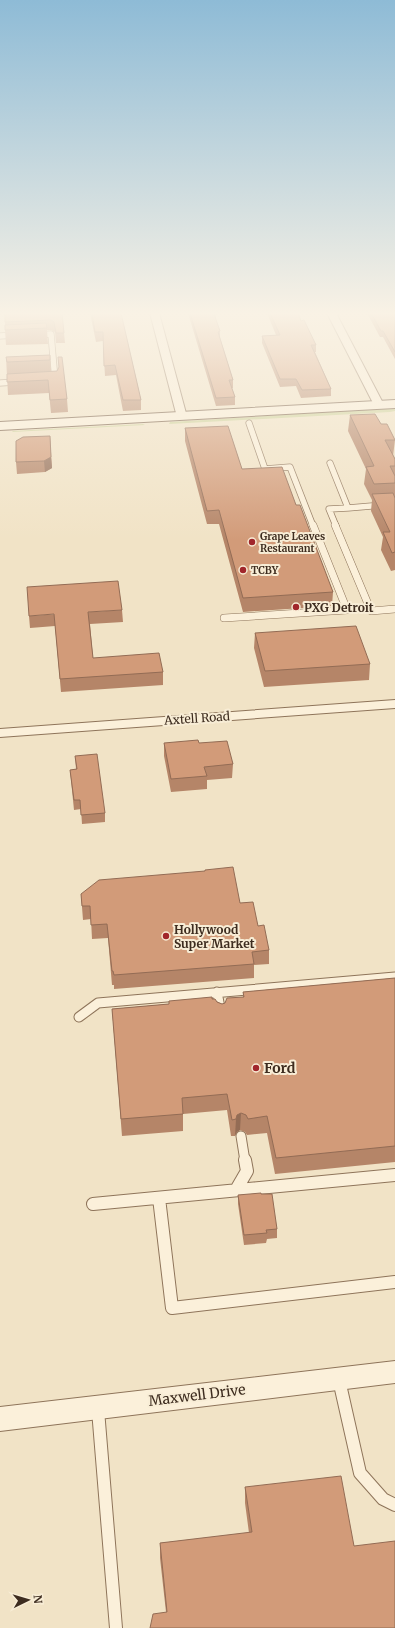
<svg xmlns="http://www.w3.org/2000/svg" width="395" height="1628" viewBox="0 0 395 1628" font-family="Merriweather,serif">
	<rect width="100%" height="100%" fill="#f1e3c6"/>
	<path fill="#ccd198" d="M395,408V411L390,412L169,424L170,422Z
		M143,424L145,425L12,432L13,431Z"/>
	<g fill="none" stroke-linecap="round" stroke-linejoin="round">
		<g stroke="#8e745a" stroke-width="7">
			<path id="lane-far3" d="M38,335L51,334L55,380
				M0,336L16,335
				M0,383L17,382
				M249,423L265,469L290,467L313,526
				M330,463L348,508L329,509L336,526
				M348,508L395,504"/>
		</g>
		<g stroke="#8e745a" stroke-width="8">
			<path id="lane-far2" d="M335,525L371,611L395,609
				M224,618L347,610L313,525"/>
		</g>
		<g stroke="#8e745a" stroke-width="11">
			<path id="lane-far1" d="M217,992L221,1013
				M79,1017L98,1003L395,977
				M241,1136L245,1161"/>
		</g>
		<g stroke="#8e745a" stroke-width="14">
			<path id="lane" d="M236,1190L247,1171L245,1160
				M159,1198L172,1308L395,1282
				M93,1204L395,1175
				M339,1380L360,1473L383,1499L395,1505
				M98,1410L116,1628"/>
		</g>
		<g stroke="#8e745a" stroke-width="2">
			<path id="street" d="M150,313H159L187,417L186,419H178L177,417Z
				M327,313H336L384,405L383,407L379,408L374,405Z
				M395,700V708L0,737V729Z
				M395,1361V1383L0,1431V1407Z"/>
		</g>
		<g stroke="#70553d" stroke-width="2">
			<path id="secondary" d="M395,400V408L0,430V422Z"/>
		</g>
		<use href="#lane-far3" stroke="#fbf0da" stroke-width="5.5"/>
		<use href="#lane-far2" stroke="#fbf0da" stroke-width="7"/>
		<use href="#lane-far1" stroke="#fbf0da" stroke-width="9"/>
		<use href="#lane" stroke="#fbf0da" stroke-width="12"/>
		<use href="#street" fill="#fbf0da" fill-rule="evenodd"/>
		<use href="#secondary" fill="#fbf0da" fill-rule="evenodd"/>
	</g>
	<path fill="#b58568" d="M11,313H62L65,343H56L55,332L51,330H47L48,344L6,345L5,330V322Z
		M90,313H121L141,400V410L123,411L116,375L105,376L103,341L96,342Z
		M188,313H216V320L220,331V338L233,380V388H232L235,397V405L216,406Z
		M267,313H298L301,321L316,345V352H315L331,389V396L301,398L296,386L280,387L262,343V336L276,335Z
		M367,313H395V359L383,337H380Z
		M50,355L51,371H57L59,368L58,357L67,399L68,412L51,413L49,393L8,395L6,357Z
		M350,415L381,424L395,440L393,456L395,459V570L391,571L381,550L383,537L371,511L372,500L364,484L366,469L348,431Z
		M185,428L242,469L296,505L333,592L332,606L243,612L219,524H207L185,441Z
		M50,436L52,468L45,472L17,474L16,462Z
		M122,610L123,622L90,624L93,658L163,672V685L61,692L55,626L30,628L29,616Z
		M255,633L370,664L369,680L264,687L254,648Z
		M164,743H199L233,764L232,778L207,780V789L171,792L164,756Z
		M75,756L105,813V822L82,824L81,809L74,810L70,770L76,769Z
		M81,894L240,903L258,926L269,950V964L254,965V978L114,989V985H112L108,938L92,939L91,919L83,920Z
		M395,978V1162L275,1174L267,1133L247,1135L245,1132L240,1130L237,1132L235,1136H231L227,1110L183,1114V1131L122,1136L112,1009L169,1004L212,999L222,1004L243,997V992Z
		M261,1194L277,1229V1238L267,1239L266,1243L244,1245L238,1204V1195Z
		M245,1487L354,1546L166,1612L160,1558V1543L249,1533L245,1503Z"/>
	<path fill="#936c55" d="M51,457L52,468L45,472L44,461Z
		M241,1113L240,1130L237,1132L235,1136L236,1119L237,1115Z"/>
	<path fill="#d29b79" stroke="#936c55" d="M5,313H62L64,333H56L54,322L51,320L5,322Z
		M92,313H121L141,400H123L115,365L104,366L103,332H95Z
		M190,313H216V314H214L220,331L218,332L233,380H229L235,397L216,398Z
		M270,313H298L301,321L304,320L316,345H311L331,389L302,390L296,379H280L262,336L280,335Z
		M371,313H395V352L383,331H381Z
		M46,323L47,328L5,330V325Z
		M50,355V360L7,362L6,357Z
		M58,357H62L67,399L50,400L48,380L7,382V374L57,371L59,367Z
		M375,414L381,424H387L395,440H385L395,459V466H390L395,476V483L374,484L366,467L374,466L350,415Z
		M228,426L242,469L282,467L296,505H300L333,592L243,598L219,510L207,511L185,428Z
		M50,436L51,457L44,461L16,462V441L23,437Z
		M393,493L395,498V552L392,553L383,532H390L372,494Z
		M118,581L122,610L88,612L93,658L159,653L163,672L60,679L54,614L29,616L27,587Z
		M356,626L370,664L265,671L255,633Z
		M198,740L199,743L227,741L233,764L204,767L207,776L171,779L164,743Z
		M97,754L105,813L81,815L80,800H74L70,770L77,769L75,756Z
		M233,867L240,903L253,902L258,926L264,925L269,950L252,952L254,964L114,975L113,971H112L107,924L91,925L90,906H82L81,894L99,880L205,871V870Z
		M395,978V1146L276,1158L267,1116L248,1119L246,1115L241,1113L237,1115L236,1119L232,1120L227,1094L182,1098L183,1114L121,1119L112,1009L169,1004V1001L212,997V999H215L217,1002L222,1004L225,1003L227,998L244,997L243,992Z
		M261,1193V1194H272L277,1229L266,1230L267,1233L244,1235L238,1195Z
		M341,1476L354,1546L395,1541V1628H150L153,1614L167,1612L160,1543L252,1532L245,1487Z"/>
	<linearGradient id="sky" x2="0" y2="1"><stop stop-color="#8ebbd6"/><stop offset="0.58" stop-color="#f9f2e5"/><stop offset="1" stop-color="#f9f2e5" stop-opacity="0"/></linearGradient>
	<rect width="395" height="540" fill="url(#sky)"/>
	<g fill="#a1262b" stroke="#f8edd6" stroke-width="1.5">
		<circle cx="252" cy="542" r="4"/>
		<circle cx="243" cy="570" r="4"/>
		<circle cx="296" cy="607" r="4"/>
		<circle cx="166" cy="936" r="4"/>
		<circle cx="256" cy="1068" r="4"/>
	</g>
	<g text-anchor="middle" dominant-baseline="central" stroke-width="4" stroke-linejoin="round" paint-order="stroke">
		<g font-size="10" font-weight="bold" fill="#3d2c1f" stroke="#f8edd6" text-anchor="start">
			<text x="260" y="536">Grape Leaves<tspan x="260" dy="12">Restaurant</tspan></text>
			<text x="251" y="570">TCBY</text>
		</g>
		<g font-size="12" font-weight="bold" fill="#3d2c1f" stroke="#f8edd6" text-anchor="start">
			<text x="304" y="607">PXG Detroit</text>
			<text x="174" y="929">Hollywood<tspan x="174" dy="14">Super Market</tspan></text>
		</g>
		<g font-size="12" fill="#3d2c1f" stroke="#f8edd6">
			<text transform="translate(197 718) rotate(-4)">Axtell Road</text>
		</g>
		<g font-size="14" font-weight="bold" fill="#3d2c1f" stroke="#f8edd6" text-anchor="start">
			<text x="264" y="1068">Ford</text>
		</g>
		<g font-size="14" fill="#3d2c1f" stroke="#f8edd6">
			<text transform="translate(197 1395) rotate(-7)">Maxwell Drive</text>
		</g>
	</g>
	<g transform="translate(28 1600) rotate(85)" stroke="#f8edd6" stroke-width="3" paint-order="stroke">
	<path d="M0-3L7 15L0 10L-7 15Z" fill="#3d2c1f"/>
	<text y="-6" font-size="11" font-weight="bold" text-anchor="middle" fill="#3d2c1f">N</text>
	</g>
</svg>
